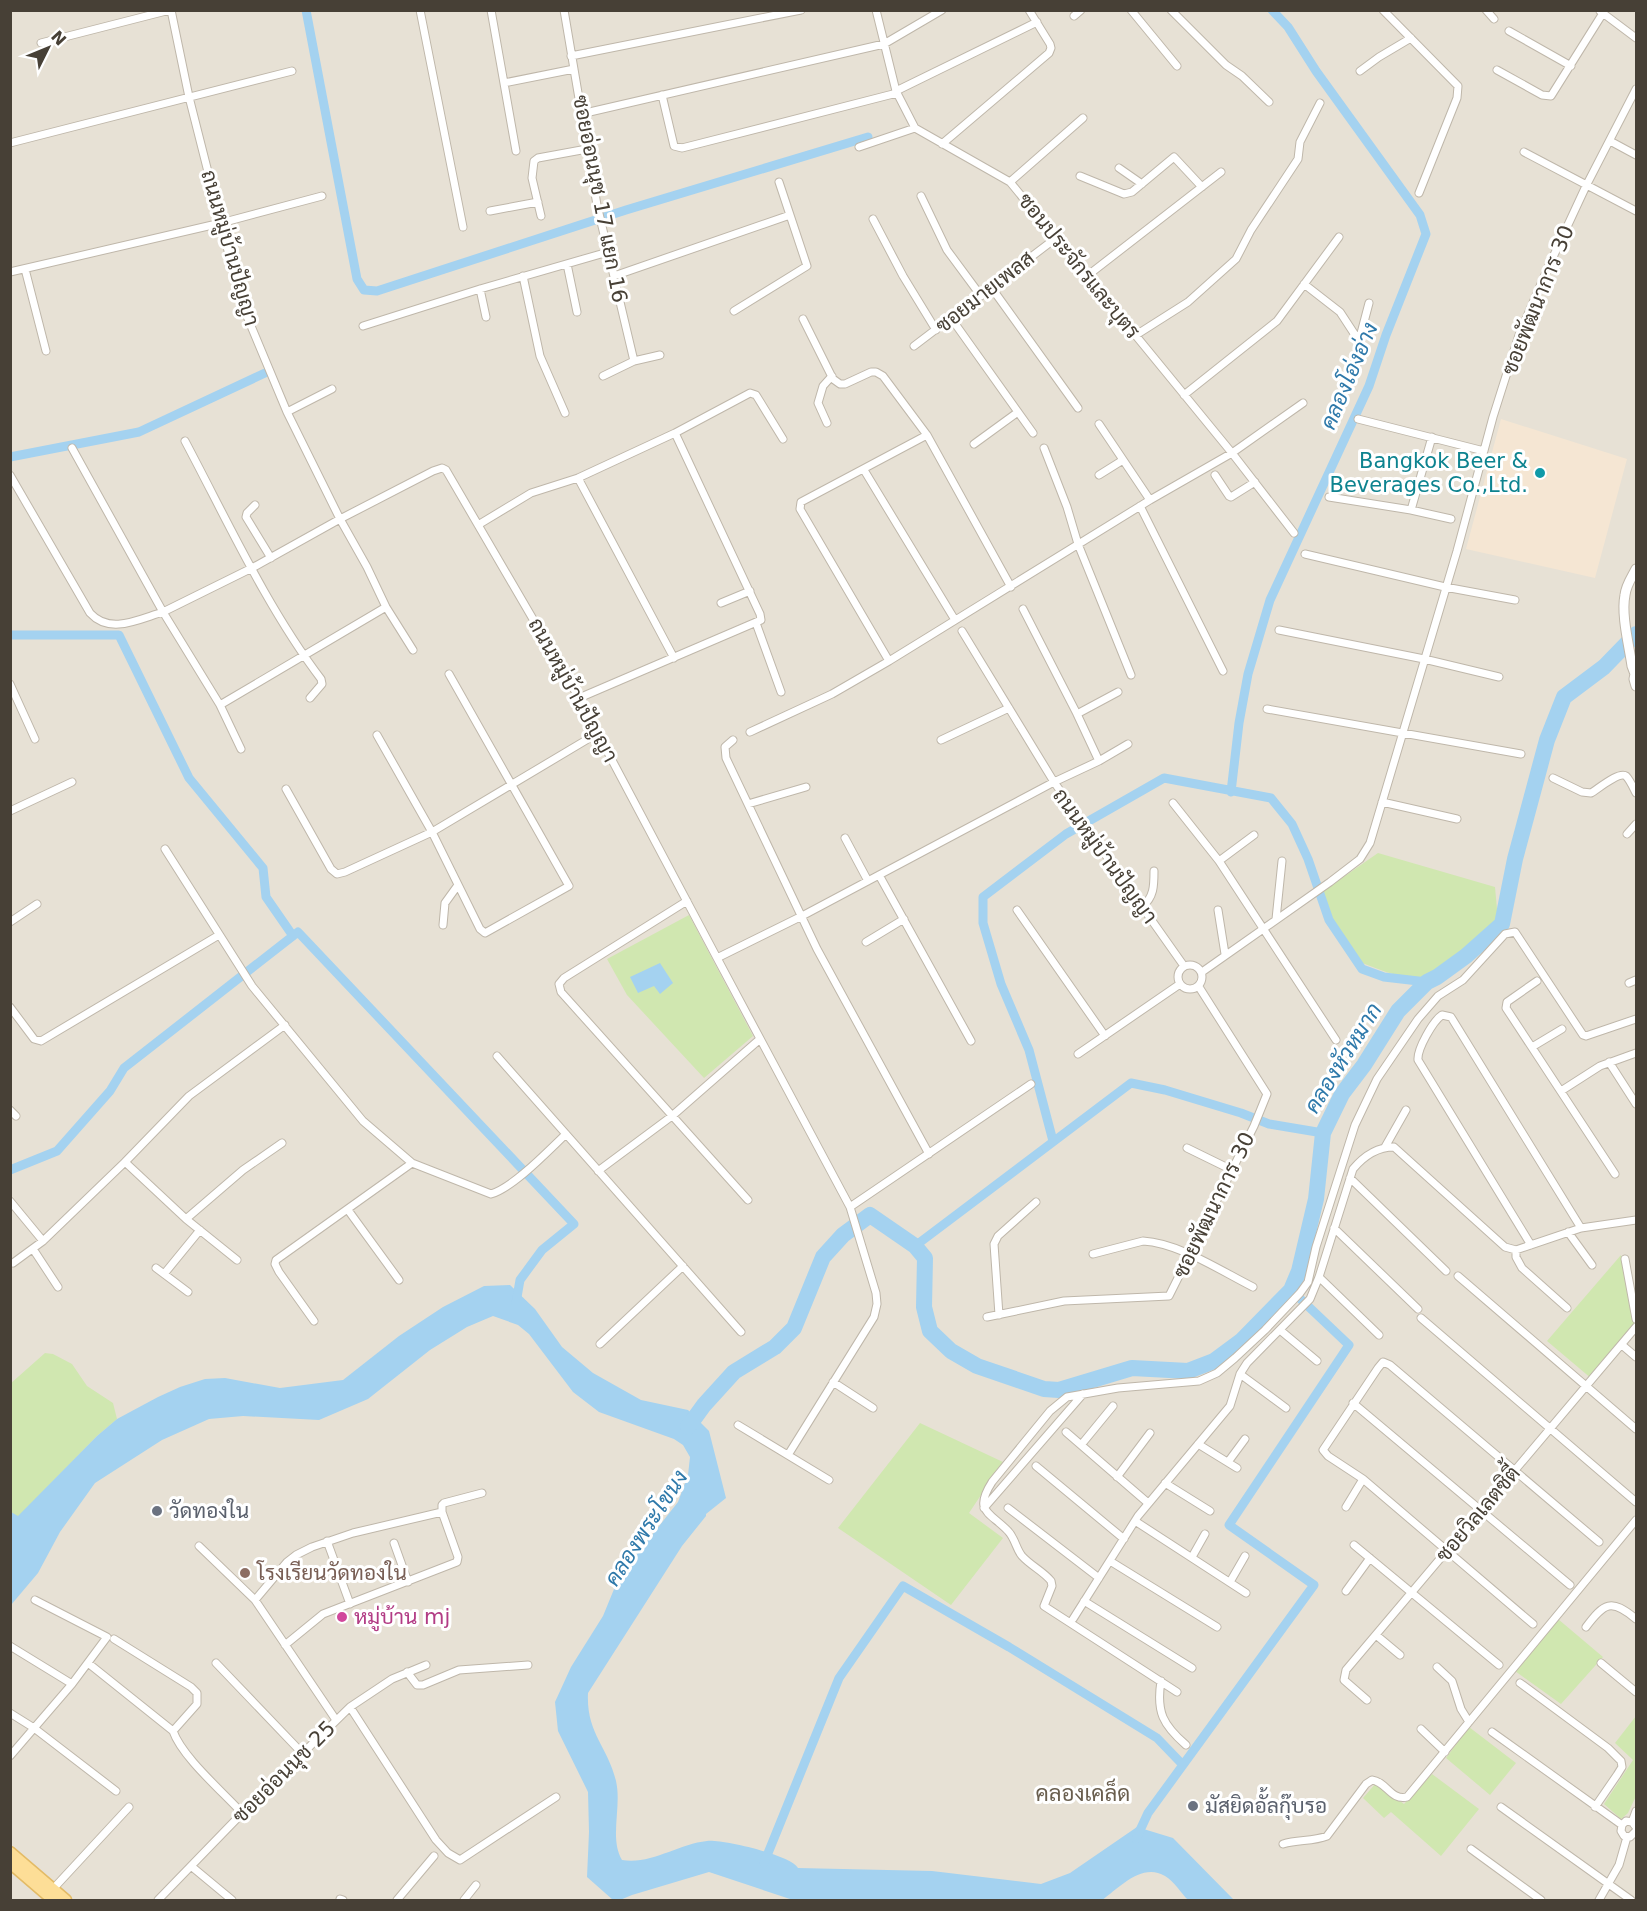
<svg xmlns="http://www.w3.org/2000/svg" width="1647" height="1911" viewBox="0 0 1647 1911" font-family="'DejaVu Sans',Sarabun,sans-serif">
	<rect width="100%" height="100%" fill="#f3f0e7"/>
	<path fill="#e7e1d5" d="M11,11H1636V1900H11Z"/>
	<path fill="#f5e6d3" d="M1501,419L1627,459L1595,578L1466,549Z"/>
	<path fill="#d0e7b0" d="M1378,853L1495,887L1498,920L1466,956L1422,982L1386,972L1357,961L1319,894Z
		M689,915L753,1036L704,1078L627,995L607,959Z
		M1621,1255L1635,1325L1592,1379L1547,1341Z
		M45,1353L53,1354L72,1364L87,1386L113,1403L117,1419L97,1436L18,1517L11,1512L10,1384Z
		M920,1423L1003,1462L969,1513L1003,1538L951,1605L838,1528Z
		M1558,1619L1603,1657L1561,1704L1515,1671Z
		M1636,1716V1796L1628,1813L1621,1819L1604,1804L1633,1760L1615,1743Z
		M1469,1727L1516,1763L1490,1795L1446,1758Z
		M1432,1774L1479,1809L1441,1856L1391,1812L1384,1818L1363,1798L1376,1783L1404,1804Z"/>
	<path fill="#a4d2f0" d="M660,963L673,983L660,994L654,986L638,993L630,977Z
		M510,1285L535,1309L562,1347L593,1373L641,1400L688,1410L709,1431L726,1498L706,1514V1516L682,1546L588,1693C586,1733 608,1747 616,1781C622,1807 609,1838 622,1860C651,1865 678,1844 707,1841C721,1839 791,1855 798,1868L932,1871L1041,1884L1070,1873L1137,1827L1173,1838L1234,1900H1188C1181,1893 1174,1881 1165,1876C1142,1862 1119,1888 1102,1900H793L709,1872L632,1895L620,1900H613L587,1877L589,1832L588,1792L558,1731L555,1702L571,1667L603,1616L619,1577L678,1502L688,1475L690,1457L683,1445L674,1439L599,1412L573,1392L529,1334L518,1325L493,1316L467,1327L430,1350L368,1399L319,1420L243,1416L209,1419L162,1440L95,1483L60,1532L38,1573L11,1605V1512L18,1516L97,1436L117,1419L158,1397L180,1387L205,1379L225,1378L280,1388L343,1380L399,1336L443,1307L484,1286Z"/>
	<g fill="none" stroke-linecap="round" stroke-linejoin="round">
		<path stroke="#a4d2f0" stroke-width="9" d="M306,10L357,279L364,290L377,291L626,210L868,137
			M10,457L139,432L265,373
			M10,635H119L189,778L263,868L266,897L293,936
			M1231,792L1239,723L1248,674L1270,600L1369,386L1386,335L1426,234L1420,215L1316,71L1288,27L1272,10
			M1053,1141L1029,1050L1001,984L983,923V897L1066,834L1164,778L1271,798L1292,824L1308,859L1329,920L1362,969L1384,977L1427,982
			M10,1170L57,1151L110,1091L124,1068L298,932L574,1224L542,1250L520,1280L516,1303
			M915,1246L1131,1083L1165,1090L1241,1113L1269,1124L1323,1133
			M1136,1839L1148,1813L1314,1585L1229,1525L1349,1345L1291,1290
			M764,1863L839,1678L903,1586L1009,1647L1157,1738L1183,1765"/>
		<path stroke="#a4d2f0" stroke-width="16" d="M688,1427L704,1405L734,1372L775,1347L794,1328L823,1257L843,1235L870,1215L915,1246L925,1258L924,1307L930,1331L951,1351L977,1366L1044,1389L1059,1390L1132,1368L1188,1371L1214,1361L1241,1341L1291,1290L1299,1271L1316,1199L1323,1133L1342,1094L1364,1065L1398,1011L1427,982L1437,977L1466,956L1502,924L1515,859L1547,740L1564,697L1604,667L1636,634"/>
		<g stroke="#bfb7aa" stroke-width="9">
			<path id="minor" d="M171,10L189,97L241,302L287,412L340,519L433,471L442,468L446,470L579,698L717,958L802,916L1054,782L1184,966
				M420,10L463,227
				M491,10L516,151
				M564,10L597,205L634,361L660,355
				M876,10L896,91L915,128L1010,182L1232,453L1294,533
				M1131,10L1177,66
				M1171,10L1226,65L1242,76L1269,102
				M1383,10L1458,86L1457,98L1419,193
				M1486,10L1494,19
				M1600,11L1636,38
				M1074,16L1081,10
				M1509,31L1571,66
				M41,43L170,10
				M571,56L801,10
				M1497,70L1542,95L1551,96L1603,13
				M1360,71L1379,57L1411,38
				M504,83L574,69
				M896,91L1037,22
				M662,95L674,146L682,148L897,93
				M581,114L884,44L942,10
				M1610,141L1636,155
				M10,143L292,71
				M942,144L1049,53L1051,48L1050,44L1029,10
				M859,147L915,128
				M1524,152L1636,211
				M1119,168L1142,184
				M1080,176L1124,194L1132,192L1174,157L1202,187
				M1010,182L1083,118
				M921,196L947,250L981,296
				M490,211L538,202
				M541,216L532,178L534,161L538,158L587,149
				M873,219L903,276L936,330
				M567,264L577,312
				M25,269L46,351
				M10,272L221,223L322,196
				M523,276L540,356L565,413
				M614,276L790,215
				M1087,276L1221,172
				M1304,284L1340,312L1359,341L1362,349V354L1349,380
				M991,287L1078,408
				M480,289L486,317
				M734,311L807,266L779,182
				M951,318L1033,433
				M803,319L833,379L840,384H845L871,372H876L883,376L927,435L1011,587
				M363,326L480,289L608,252
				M1136,335L1188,302L1236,259L1251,230L1298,159L1300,142L1320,103
				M1359,341L1369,303
				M914,346L1056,238
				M603,376L634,361
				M1184,395L1277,321L1339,237
				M287,412L332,389
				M1358,419L1484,451
				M827,423L818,403L823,386L832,376
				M1099,424L1150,500
				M185,441C227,520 267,608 321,679L322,684L310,698
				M974,444L1018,412
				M72,448L163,612L252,568L340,519L367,567L386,607L413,650
				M1044,448L1067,507L1078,544L1131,675
				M864,470L955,620
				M10,475L90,613C110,635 139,619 163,612L220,705L241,749
				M1099,475L1123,460
				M1215,475L1229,496L1231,497L1255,482
				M578,478L674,658
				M1329,497L1411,510L1451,519
				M255,505L247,513L246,517L271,558
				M1140,506L1223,671
				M1411,510L1432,437
				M478,525L531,493L578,478L675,433L750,393L756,395L783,439
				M1305,554L1445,587L1515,600
				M721,603L750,591
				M1023,609L1077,714L1099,761
				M756,623L781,692
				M1279,630L1424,659L1499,677
				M962,631L1054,782L1099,761L1128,744
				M889,661L800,509L801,502L927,435
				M10,684L35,739
				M579,698L761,620L760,614L675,433
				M220,705L386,607
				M1267,709L1521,754
				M1077,714L1118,692
				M750,732L832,694L889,661L1150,500L1232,453L1303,403
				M377,735L432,832L480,929L485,933L569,886L449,674
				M733,740L725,747L726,758L817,949L929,1154
				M941,740L1009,708
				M1553,778L1582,792L1591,793C1598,789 1619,771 1626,776C1630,780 1634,789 1636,793
				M286,789L331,869L337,874L345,872L432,832L598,733
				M1382,802L1457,819
				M1173,803L1219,861L1336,1040
				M748,804L806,787
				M10,811L72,782
				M1627,834L1636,824
				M845,838L868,881
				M165,849L252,986L363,1121L412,1163L491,1194C514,1187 548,1151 566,1134
				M1219,861L1254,835
				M879,875L971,1041
				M687,901L564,978L559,984L561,992L748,1200
				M1142,907C1154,897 1154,886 1154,871
				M1017,910L1105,1036
				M1218,910L1225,954
				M1276,919L1282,861
				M10,922L37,904
				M443,925L445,903L458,885
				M866,942L904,919
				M717,958L850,1207L876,1293L877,1304L874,1317L788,1455
				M1178 977a12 12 0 1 1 24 0a12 12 0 1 1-24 0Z
				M1202,972L1330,882L1360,859L1370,843L1457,551L1493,417L1519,335L1547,270L1586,186L1636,89
				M1537,981L1507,1002L1506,1008L1615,1174
				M1629,983L1636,980
				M10,1007L34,1039L41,1041L219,935
				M1532,1047L1562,1029
				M1078,1054L1180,984
				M497,1056L741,1332
				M1609,1062L1636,1104
				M1561,1091L1600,1066L1636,1053
				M10,1110L16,1116
				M1385,1147L1406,1110
				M1187,1148L1232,1170
				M125,1162L186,1219L237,1260
				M598,1171L672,1116L760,1039
				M1350,1178L1446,1271
				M10,1201L43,1241
				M850,1207L1031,1084
				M348,1210L399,1280
				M186,1219L243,1170L282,1143
				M1334,1228L1418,1309
				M1568,1232L1592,1265
				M1531,1245L1418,1060C1417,1049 1433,1021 1442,1015L1451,1017L1581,1228
				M33,1249L58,1287
				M1516,1250V1257L1522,1268L1567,1308
				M1093,1254L1143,1241C1179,1243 1221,1271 1253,1287
				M1625,1259L1636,1319
				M13,1263L43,1241L125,1162L189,1096L285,1025
				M156,1268L188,1292
				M164,1274L200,1230
				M1458,1276L1636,1429
				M1319,1277L1379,1335
				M999,1315L994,1244L998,1236L1036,1202
				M987,1317L1064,1301L1169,1296L1254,1126L1267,1094L1199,987
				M1421,1318L1636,1502
				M314,1321L279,1272L275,1264L276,1260L412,1163
				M1280,1330L1317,1361
				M600,1344L683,1266
				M1622,1345L1636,1357
				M1240,1374L1286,1408
				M833,1382L873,1408
				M1353,1403L1570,1585
				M738,1425L829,1480
				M1066,1432L1148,1503
				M1198,1444L1237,1468
				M1081,1445L1113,1406
				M1228,1462L1245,1439
				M1036,1466L1124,1539
				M1117,1477L1150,1433
				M1165,1483L1210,1511
				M1346,1507L1363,1479
				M984,1508L1083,1394
				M1008,1508L1099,1578
				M1135,1521L1246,1593
				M327,1541L350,1604
				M394,1543L408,1582
				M1354,1545L1499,1665
				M199,1546L255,1600
				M1192,1557L1205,1534
				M1110,1561L1217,1627
				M1230,1582L1245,1556
				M1346,1591L1370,1558
				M1084,1601L1192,1668
				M1073,1619L1138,1516L1230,1406L1240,1374L1247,1363L1310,1299L1319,1277L1353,1169C1363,1157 1377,1147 1394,1147L1505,1247L1516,1250L1581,1228L1636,1220
				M1533,1624L1363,1479L1328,1456L1323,1450L1378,1368L1383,1362L1390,1365L1599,1542
				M1586,1627C1604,1603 1611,1598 1636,1619
				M1376,1635L1400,1655
				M285,1645L323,1614L457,1562L458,1557L442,1512V1505L444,1503L482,1493
				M10,1646L72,1684
				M88,1663L173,1731L197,1704V1693L191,1687L114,1639
				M216,1663L303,1754
				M1601,1663L1636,1692
				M1437,1667L1452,1681L1461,1709L1469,1722
				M407,1672L417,1685H423L459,1670L528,1665
				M1161,1681C1156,1712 1163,1725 1186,1745
				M1520,1683L1608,1748L1621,1761L1622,1767L1617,1775L1595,1807
				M1177,1692L1044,1606L1052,1586L1051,1581C1043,1571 1031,1566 1022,1556C1016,1549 1015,1538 1008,1531C990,1512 973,1512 992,1482L1050,1411L1067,1397L1118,1388L1199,1381L1217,1373L1235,1358L1265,1330L1300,1293L1308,1282L1316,1247L1355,1125L1377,1079L1418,1019L1438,996L1463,980L1505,934L1515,932L1583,1035L1586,1036L1636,1019
				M1367,1700L1344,1680L1346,1670L1636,1327
				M350,1707L436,1840L448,1853L460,1860L556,1797
				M10,1713L34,1728L116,1791
				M336,1720L255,1600L287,1562L296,1555L312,1547L353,1533L442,1512
				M1421,1729L1445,1752
				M173,1731C182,1757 223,1792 242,1813
				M1492,1732L1622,1825
				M10,1756L72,1684L107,1637L35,1600
				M1501,1807L1631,1900
				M1632,1822L1636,1811
				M1636,1827L1632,1822L1626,1821L1622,1825L1621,1831L1624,1836L1630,1837L1636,1831
				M1283,1844C1298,1839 1312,1842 1327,1836L1366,1784L1372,1780C1387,1782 1391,1801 1407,1797L1636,1520
				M1471,1849L1541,1900
				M191,1866L232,1900
				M53,1889L129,1807
				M340,1899L343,1900
				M158,1900L255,1800L350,1707L392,1679L426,1665
				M397,1900L434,1856
				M464,1900L476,1885
				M1599,1900L1619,1865L1627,1837"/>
		</g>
		<g stroke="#bfb7aa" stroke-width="11">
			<path id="tertiary" d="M1635,674L1632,666C1629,645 1621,615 1625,595C1626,585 1632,577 1636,569
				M1636,675L1635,674L1634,679L1636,686"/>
		</g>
		<g stroke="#e3bb66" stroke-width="13">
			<path id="primary" d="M10,1852L66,1900
				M10,1863L53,1900"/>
		</g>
		<use href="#minor" stroke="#fff" stroke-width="7"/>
		<use href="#tertiary" stroke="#fff" stroke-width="9"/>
		<use href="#primary" stroke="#fdde97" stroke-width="10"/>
	</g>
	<circle fill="#0f9aa8" stroke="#fff" stroke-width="2" cx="1540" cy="473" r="6"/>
	<g fill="#6b7280" stroke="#fff" stroke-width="2">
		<circle cx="157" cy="1511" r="6"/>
		<circle cx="1193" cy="1806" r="6"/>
	</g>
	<circle fill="#8d6e63" stroke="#fff" stroke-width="2" cx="245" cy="1573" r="6"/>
	<circle fill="#d1479c" stroke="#fff" stroke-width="2" cx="342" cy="1617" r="6"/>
	<g text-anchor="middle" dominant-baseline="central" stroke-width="6" stroke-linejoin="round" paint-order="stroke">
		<g font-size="21" fill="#474036" stroke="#fff">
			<text transform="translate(600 199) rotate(79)">ซอยอ่อนนุช 17 แยก 16</text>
			<text transform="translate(230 248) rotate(74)">ถนนหมู่บ้านปัญญา</text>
			<text transform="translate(1079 266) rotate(51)">ซอนประจักรและบุตร</text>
			<text transform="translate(985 292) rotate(-38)">ซอยมายเพลส</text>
			<text transform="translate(1538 300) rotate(-68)">ซอยพัฒนาการ 30</text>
			<text transform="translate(573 690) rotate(61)">ถนนหมู่บ้านปัญญา</text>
			<text transform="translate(1105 856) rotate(54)">ถนนหมู่บ้านปัญญา</text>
			<text transform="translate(1214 1205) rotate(-64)">ซอยพัฒนาการ 30</text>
			<text transform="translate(1478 1514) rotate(-50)">ซอยวิลเลตซิตี้</text>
			<text transform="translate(284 1772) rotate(-45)">ซอยอ่อนนุช 25</text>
		</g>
		<g font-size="21" fill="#0d838f" stroke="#fff" text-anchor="end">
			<text x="1528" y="461">Bangkok Beer &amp;<tspan x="1528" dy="24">Beverages Co.,Ltd.</tspan></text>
		</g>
		<g font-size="21" fill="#5b616d" stroke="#fff" text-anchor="start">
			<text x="169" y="1511">วัดทองใน</text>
			<text x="1205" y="1806">มัสยิดอั้ลกุ๊บรอ</text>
		</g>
		<g font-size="21" fill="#785e54" stroke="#fff" text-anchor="start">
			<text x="257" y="1573">โรงเรียนวัดทองใน</text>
		</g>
		<g font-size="21" fill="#b23c85" stroke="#fff" text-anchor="start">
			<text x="354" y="1617">หมู่บ้าน mj</text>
		</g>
		<g font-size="22" font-style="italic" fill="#2e79aa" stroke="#fff">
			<text transform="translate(1349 376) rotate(-67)">คลองโอ่งอ่าง</text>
			<text transform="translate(1343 1058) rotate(-58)">คลองหัวหมาก</text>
			<text transform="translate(646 1528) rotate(-57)">คลองพระโขนง</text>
		</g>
		<g font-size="22" fill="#695e4e" stroke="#fff">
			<text x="1083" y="1793">คลองเคล็ด</text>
		</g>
	</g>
	<rect width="1647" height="1911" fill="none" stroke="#474036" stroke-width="24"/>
	<g transform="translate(48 48) rotate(47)" stroke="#ffffff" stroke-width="4.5" paint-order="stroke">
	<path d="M0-4.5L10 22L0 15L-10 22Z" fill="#474036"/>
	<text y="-9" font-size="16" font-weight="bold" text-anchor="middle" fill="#474036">N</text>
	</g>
</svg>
